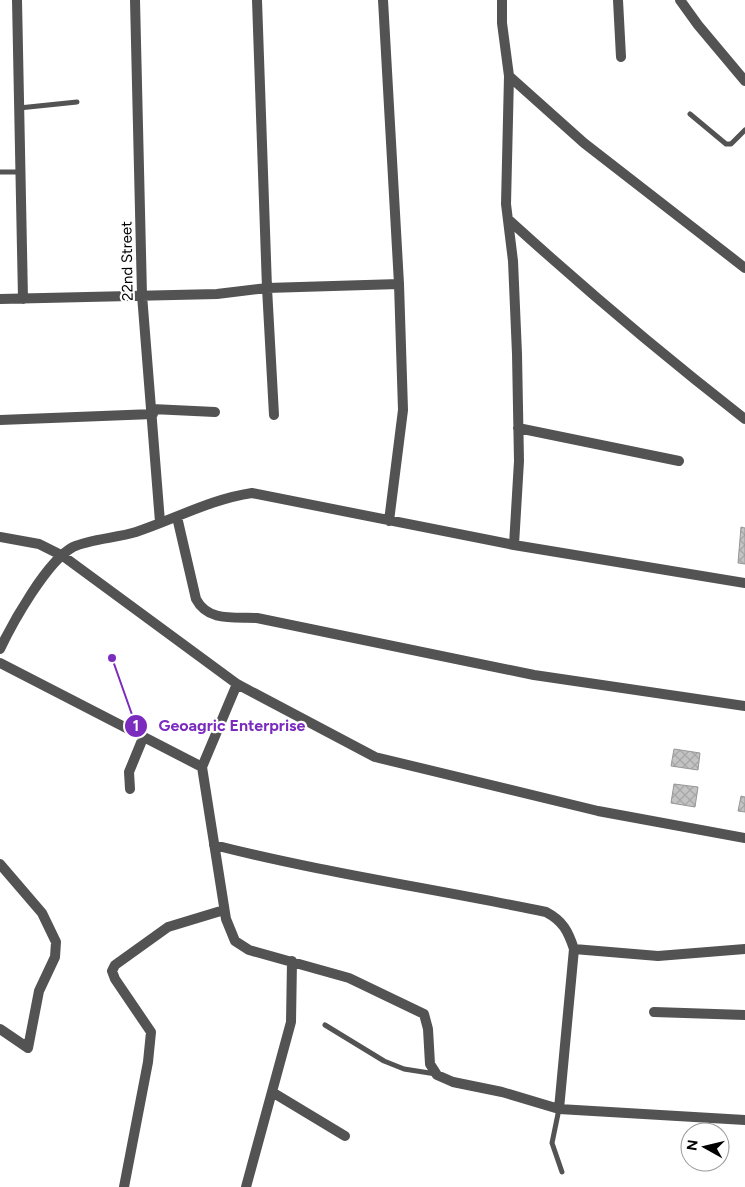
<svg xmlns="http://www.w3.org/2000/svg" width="745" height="1187" viewBox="0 0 745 1187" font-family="Figtree,sans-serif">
	<defs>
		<pattern id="building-cross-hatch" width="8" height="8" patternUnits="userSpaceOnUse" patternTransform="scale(1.25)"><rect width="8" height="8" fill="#c3c3c3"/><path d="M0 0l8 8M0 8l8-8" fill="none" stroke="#a6a6a6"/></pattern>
	</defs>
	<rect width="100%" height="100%" fill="#fff"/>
	<path fill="url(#building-cross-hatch)" stroke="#979797" d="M741,527L745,528V564L738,563Z
		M674,749L700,753L698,770L671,766Z
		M674,784L698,787L695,807L671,803Z
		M741,796L745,797V812L738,811Z"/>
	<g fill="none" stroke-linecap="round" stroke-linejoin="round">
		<path stroke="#535353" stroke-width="5" d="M19,108L77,102
			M690,114L726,144H731L745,130
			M0,172H20
			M325,1025L384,1061L404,1069L436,1074
			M559,1109L552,1143L562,1172"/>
		<path stroke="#535353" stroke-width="10" d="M17,0L23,299
			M135,0L142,295L160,522
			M257,0L267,288L274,415
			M383,0L399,284L403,410L389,521
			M502,0V23L509,76L506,204L513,261L517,354L519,461L514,545
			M618,0L621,57
			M680,0L698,25L745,81
			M509,76L584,143L745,268
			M510,221C586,290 664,356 745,419
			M0,299L217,294L267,288L399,284
			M152,409L215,412
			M0,420L153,414
			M518,428L679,461
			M177,517L196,599C208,622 234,617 257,618L534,675L745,706
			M0,537L39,544L63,556L237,684L375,757L598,811L745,838
			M0,649C13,622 47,561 73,547C90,539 117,538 136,532C175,519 211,499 252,493L514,545L745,583
			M0,663L202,767
			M237,684L202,767L226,919L235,941L249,950L349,978L424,1014L428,1029L430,1064L437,1075L453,1082L502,1092L559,1109L745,1120
			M130,789L129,772L143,738
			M214,845C324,873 436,889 546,912C563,921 568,931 574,949L559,1109
			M0,864L42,913L56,942L55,957L39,991L28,1048L0,1029
			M574,949L658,956L745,949
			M654,1012L745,1015
			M272,1092L345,1136
			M124,1187L148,1062L151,1032L115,979L112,971L115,965L168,927L224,910
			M246,1187L291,1022L292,961"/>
	</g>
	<g text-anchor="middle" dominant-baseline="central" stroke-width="4.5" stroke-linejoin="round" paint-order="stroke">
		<g font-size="15" fill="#000" stroke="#fff">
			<text transform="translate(127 261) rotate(-91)">22nd Street</text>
		</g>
	</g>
	<path fill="none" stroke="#7b2cbf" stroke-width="2" d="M112 658L136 726"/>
	<g fill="#7b2cbf" stroke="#fff" stroke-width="2">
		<circle cx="112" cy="658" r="5"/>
		<circle cx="136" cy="726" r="12"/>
	</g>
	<g font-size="15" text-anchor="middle" font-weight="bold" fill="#fff">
		<text x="136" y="731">1</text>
	</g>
	<g font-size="16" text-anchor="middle" font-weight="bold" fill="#7b2cbf" stroke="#fff" stroke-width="4.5" stroke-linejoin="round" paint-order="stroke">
		<text x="232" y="731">Geoagric Enterprise</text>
	</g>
	<g transform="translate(705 1147) rotate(278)"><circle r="24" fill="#ffffff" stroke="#999999"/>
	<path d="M0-4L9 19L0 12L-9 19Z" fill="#000000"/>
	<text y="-8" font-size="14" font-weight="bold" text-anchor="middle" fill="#000000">N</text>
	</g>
</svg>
